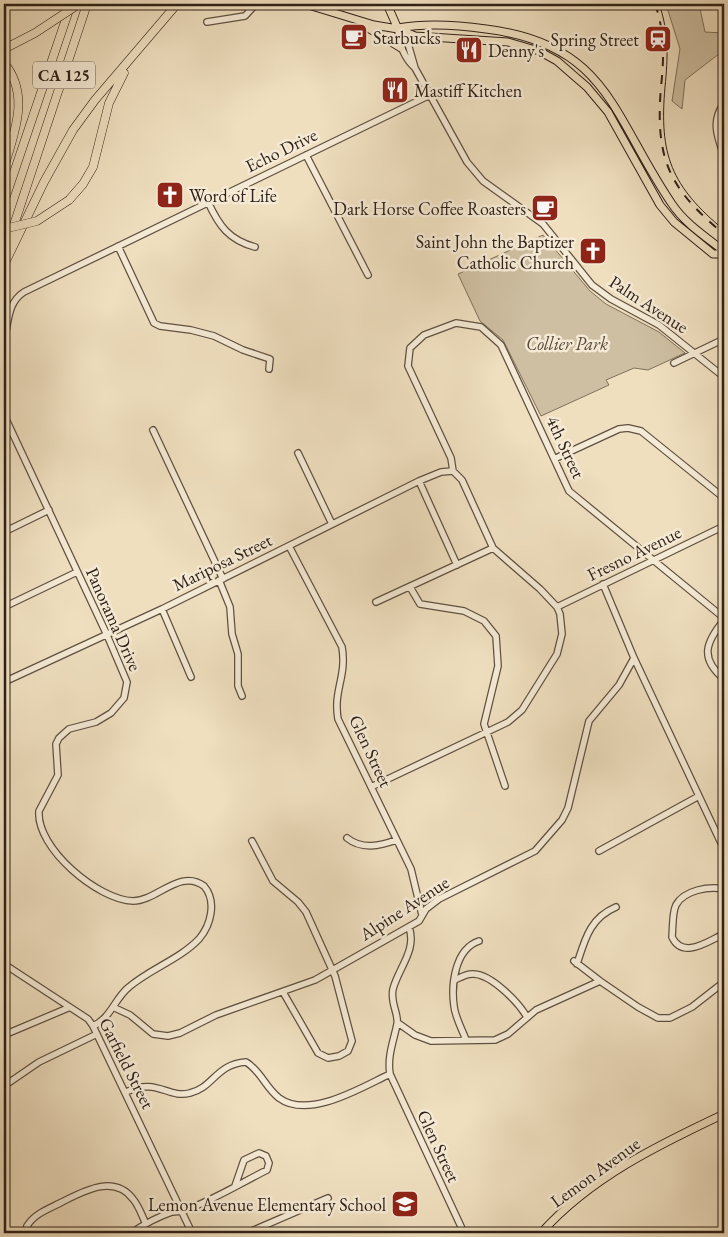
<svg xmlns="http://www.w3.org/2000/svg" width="728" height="1237" viewBox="0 0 728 1237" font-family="'EB Garamond',serif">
	<rect width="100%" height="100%" fill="#efdfbf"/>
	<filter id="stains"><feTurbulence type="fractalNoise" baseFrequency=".004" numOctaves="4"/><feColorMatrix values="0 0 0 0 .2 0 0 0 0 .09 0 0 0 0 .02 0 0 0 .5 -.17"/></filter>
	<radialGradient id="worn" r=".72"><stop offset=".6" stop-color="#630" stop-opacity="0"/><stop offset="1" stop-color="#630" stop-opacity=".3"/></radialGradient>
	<path fill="#cebfa2" stroke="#7e705c" d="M666,4H699L705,32L724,33V50L685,80L682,109L672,101L680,49Z
		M543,235L590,291L606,304L659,332L685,353L648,370L634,368L606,380L609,385L541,416L503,340L480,321L458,274Z"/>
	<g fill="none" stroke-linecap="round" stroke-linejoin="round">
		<g stroke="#5f5041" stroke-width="8">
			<path id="minor" d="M207,22L245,16L256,4
				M398,29C399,44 403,57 415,68L467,162L483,181L543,224L592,285L611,299L659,325L724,377
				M399,29L407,40L415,68
				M724,103C711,121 717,136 724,156
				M306,155L368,275
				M208,202C219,226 229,240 255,247
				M118,246L154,323L160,326L191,330L214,336L243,350L270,359L269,369
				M4,340C9,322 7,303 24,292L430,95
				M674,363L724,339
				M4,415L107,635L127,682L124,698L111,713L96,722L69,729L59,738L56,744L58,775L39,811C36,848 98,900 133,901C157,901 180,868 204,886C217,901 211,925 199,939C180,959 150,969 129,987C115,998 111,1018 93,1026
				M153,430L223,579
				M298,453L332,524
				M554,459L619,429L628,428L641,431L724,498
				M419,481L457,565
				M4,532L49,510
				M289,546L342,647C347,677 333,690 338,719L411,869L422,915
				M219,580L230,607L232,634L238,654V686L242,696
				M603,584L634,658L722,845L724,843
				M410,587L420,604L464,611L484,621L496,636L498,666L484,724L505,786
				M376,602L493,548
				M4,607L77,572
				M557,607L724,526
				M162,609L191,677
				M724,620C706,642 699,658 724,679
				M4,682L162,609L419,481L441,472L453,471
				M371,787L508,722L522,710L557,654L562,634L560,614L557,607L540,589L493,548L462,480L453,471L451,458L408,366L410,348L424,335L456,323L481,327L501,345L569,491L724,618
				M347,838C362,850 380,846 396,840
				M252,841L273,881L298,902L306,912L335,976L352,1041L348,1051L339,1056L328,1058L318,1053L283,992
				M599,851L699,796
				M724,889C709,886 684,890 676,905C672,913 673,928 672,937C683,960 708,941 724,934
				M409,927C417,950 399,967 393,989C390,1003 399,1014 397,1024C394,1040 387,1056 390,1074L464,1233
				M574,961L600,981
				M4,964L88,1019L93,1026L192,1233
				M577,964C585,939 590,918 616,907
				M455,980C461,977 467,973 474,974C492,975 518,1002 527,1017
				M115,1008L130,1015L153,1034L168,1036L180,1033L216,1015L315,980L419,921L426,909L439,899L535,851L562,820L568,808L589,721L619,685L634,658
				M398,1023L415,1035L431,1041L495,1040L508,1034L536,1010L600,981L638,1007L658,1018H670L692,1007L724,982
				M4,1035L68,1008
				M466,1040C462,1029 455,1017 454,1006C451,984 455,949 479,941
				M4,1086L39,1062L97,1034
				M126,1092C157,1077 168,1099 190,1093C213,1088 216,1064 246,1062C261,1071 265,1087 279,1098C309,1120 362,1087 390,1074
				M27,1226C35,1213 49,1209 62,1202C84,1191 114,1174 133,1199C139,1206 142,1216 146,1224
				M131,1233C143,1225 157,1217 172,1212C176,1211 180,1212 183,1211C212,1201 239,1184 267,1170L269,1163L266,1156L259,1153L244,1160L235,1186
				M247,1233L328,1198"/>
		</g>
		<g stroke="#2f2117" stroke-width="9">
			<path id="major" d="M305,4L374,25L398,29L415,36L508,42L539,51L557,61L587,87L608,112L660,205L674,222L713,254H721L724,257
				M387,4L398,29
				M363,25L401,48
				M398,28C426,23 458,25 486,29C609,44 613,118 672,204C684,222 703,235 720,248L721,254
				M541,1233C590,1178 658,1145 724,1114"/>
		</g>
		<g stroke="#2f2117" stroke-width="9">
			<path id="highway" d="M4,63C30,94 15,132 4,167
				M69,200L83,184L93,167L109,103L124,73
				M4,202L71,4
				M4,255L87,4
				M4,265L44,182L73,130L95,100L177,4"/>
		</g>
		<use href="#minor" stroke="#f5ead5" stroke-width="5.5"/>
		<use href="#major" stroke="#efdfbf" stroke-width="7"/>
		<use href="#highway" stroke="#efdfbf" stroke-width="8"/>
		<path stroke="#2f2117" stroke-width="1" d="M659,4C669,31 668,58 665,87C659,155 671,186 724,230"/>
		<path stroke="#2f2117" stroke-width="2" stroke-dasharray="9 9" stroke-linecap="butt" d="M655,4C665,32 664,58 661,87C655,159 669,189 724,234"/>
		<g stroke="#2f2117" stroke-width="9" stroke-linecap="butt">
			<path id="highway-bridge" d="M4,49L35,33L79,4
				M4,229L37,221L69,200"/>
		</g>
		<use href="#highway-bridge" stroke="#efdfbf" stroke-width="8"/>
	</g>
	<defs>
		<g id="cafe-square" transform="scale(1.4375)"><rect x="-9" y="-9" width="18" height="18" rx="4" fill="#8f2418" stroke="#f5ead5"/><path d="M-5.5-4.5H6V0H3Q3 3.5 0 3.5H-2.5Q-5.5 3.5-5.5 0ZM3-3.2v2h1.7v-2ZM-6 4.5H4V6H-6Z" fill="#fff"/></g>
		<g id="station-square" transform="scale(1.4375)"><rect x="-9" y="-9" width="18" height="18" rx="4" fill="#8f2418" stroke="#f5ead5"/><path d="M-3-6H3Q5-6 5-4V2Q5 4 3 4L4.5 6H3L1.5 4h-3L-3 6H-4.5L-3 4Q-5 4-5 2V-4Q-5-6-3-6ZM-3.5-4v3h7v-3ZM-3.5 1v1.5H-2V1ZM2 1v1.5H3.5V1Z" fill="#fff"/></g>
		<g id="restaurant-square" transform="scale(1.4375)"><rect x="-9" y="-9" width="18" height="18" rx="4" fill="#8f2418" stroke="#f5ead5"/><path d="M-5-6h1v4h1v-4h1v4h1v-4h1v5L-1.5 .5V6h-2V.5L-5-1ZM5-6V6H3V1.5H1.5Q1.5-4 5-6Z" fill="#fff"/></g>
		<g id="church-square" transform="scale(1.4375)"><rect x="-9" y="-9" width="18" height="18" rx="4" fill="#8f2418" stroke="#f5ead5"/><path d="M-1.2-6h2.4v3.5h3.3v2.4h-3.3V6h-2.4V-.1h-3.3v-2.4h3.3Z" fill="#fff"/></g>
		<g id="school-square" transform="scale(1.4375)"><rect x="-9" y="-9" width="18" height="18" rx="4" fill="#8f2418" stroke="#f5ead5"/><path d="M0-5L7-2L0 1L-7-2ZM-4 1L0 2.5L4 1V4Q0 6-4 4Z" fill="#fff"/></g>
	</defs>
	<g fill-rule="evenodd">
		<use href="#cafe-square" x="354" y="37"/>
		<use href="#station-square" x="658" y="39"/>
		<use href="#restaurant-square" x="469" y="50"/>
		<use href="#restaurant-square" x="395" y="90"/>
		<use href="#church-square" x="170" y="195"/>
		<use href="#cafe-square" x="545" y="208"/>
		<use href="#church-square" x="593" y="251"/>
		<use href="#school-square" x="405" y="1204"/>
	</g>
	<g text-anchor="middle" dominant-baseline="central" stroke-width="5" stroke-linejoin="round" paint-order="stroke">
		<rect fill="#f5ead5" stroke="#6a5d50" stroke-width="1" x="33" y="61.5" width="62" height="27" rx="4"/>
		<g font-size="16" font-weight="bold" fill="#2f2117">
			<text x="64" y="75">CA 125</text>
		</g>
		<g font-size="18" fill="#2f2117" stroke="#f5ead5" text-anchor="start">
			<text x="373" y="37">Starbucks</text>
			<text x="639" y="39" text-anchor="end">Spring Street</text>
			<text x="488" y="50">Denny's</text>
			<text x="414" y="90">Mastiff Kitchen</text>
			<text x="189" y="195">Word of Life</text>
			<text x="526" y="208" text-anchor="end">Dark Horse Coffee Roasters</text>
			<text x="574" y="241" text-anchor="end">Saint John the Baptizer<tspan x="574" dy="21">Catholic Church</tspan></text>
			<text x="386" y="1204" text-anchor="end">Lemon Avenue Elementary School</text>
		</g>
		<g font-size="18" fill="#2f2117" stroke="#f5ead5">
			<text transform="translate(281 150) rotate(-26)">Echo Drive</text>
			<text transform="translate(649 304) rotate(33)">Palm Avenue</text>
			<text transform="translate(566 447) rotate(65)">4th Street</text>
			<text transform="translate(634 553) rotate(-26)">Fresno Avenue</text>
			<text transform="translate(222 562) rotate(-26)">Mariposa Street</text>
			<text transform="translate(114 619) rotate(66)">Panorama Drive</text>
			<text transform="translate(371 751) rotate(65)">Glen Street</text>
			<text transform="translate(404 908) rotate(-33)">Alpine Avenue</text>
			<text transform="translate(127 1063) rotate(63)">Garfield Street</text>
			<text transform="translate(439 1146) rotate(65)">Glen Street</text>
			<text transform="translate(595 1172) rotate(-36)">Lemon Avenue</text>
		</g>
		<g font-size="18" font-style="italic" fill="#57483a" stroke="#f5ead5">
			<text x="567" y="343">Collier Park</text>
		</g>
	</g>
	<rect width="728" height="1237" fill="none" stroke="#efdfbf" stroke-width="20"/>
	<rect x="5" y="5" width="718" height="1227" fill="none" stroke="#2f2117" stroke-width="2.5"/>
	<rect x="10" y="10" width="708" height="1217" fill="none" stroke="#2f2117"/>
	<rect width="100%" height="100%" filter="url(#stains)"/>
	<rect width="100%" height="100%" fill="url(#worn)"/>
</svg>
